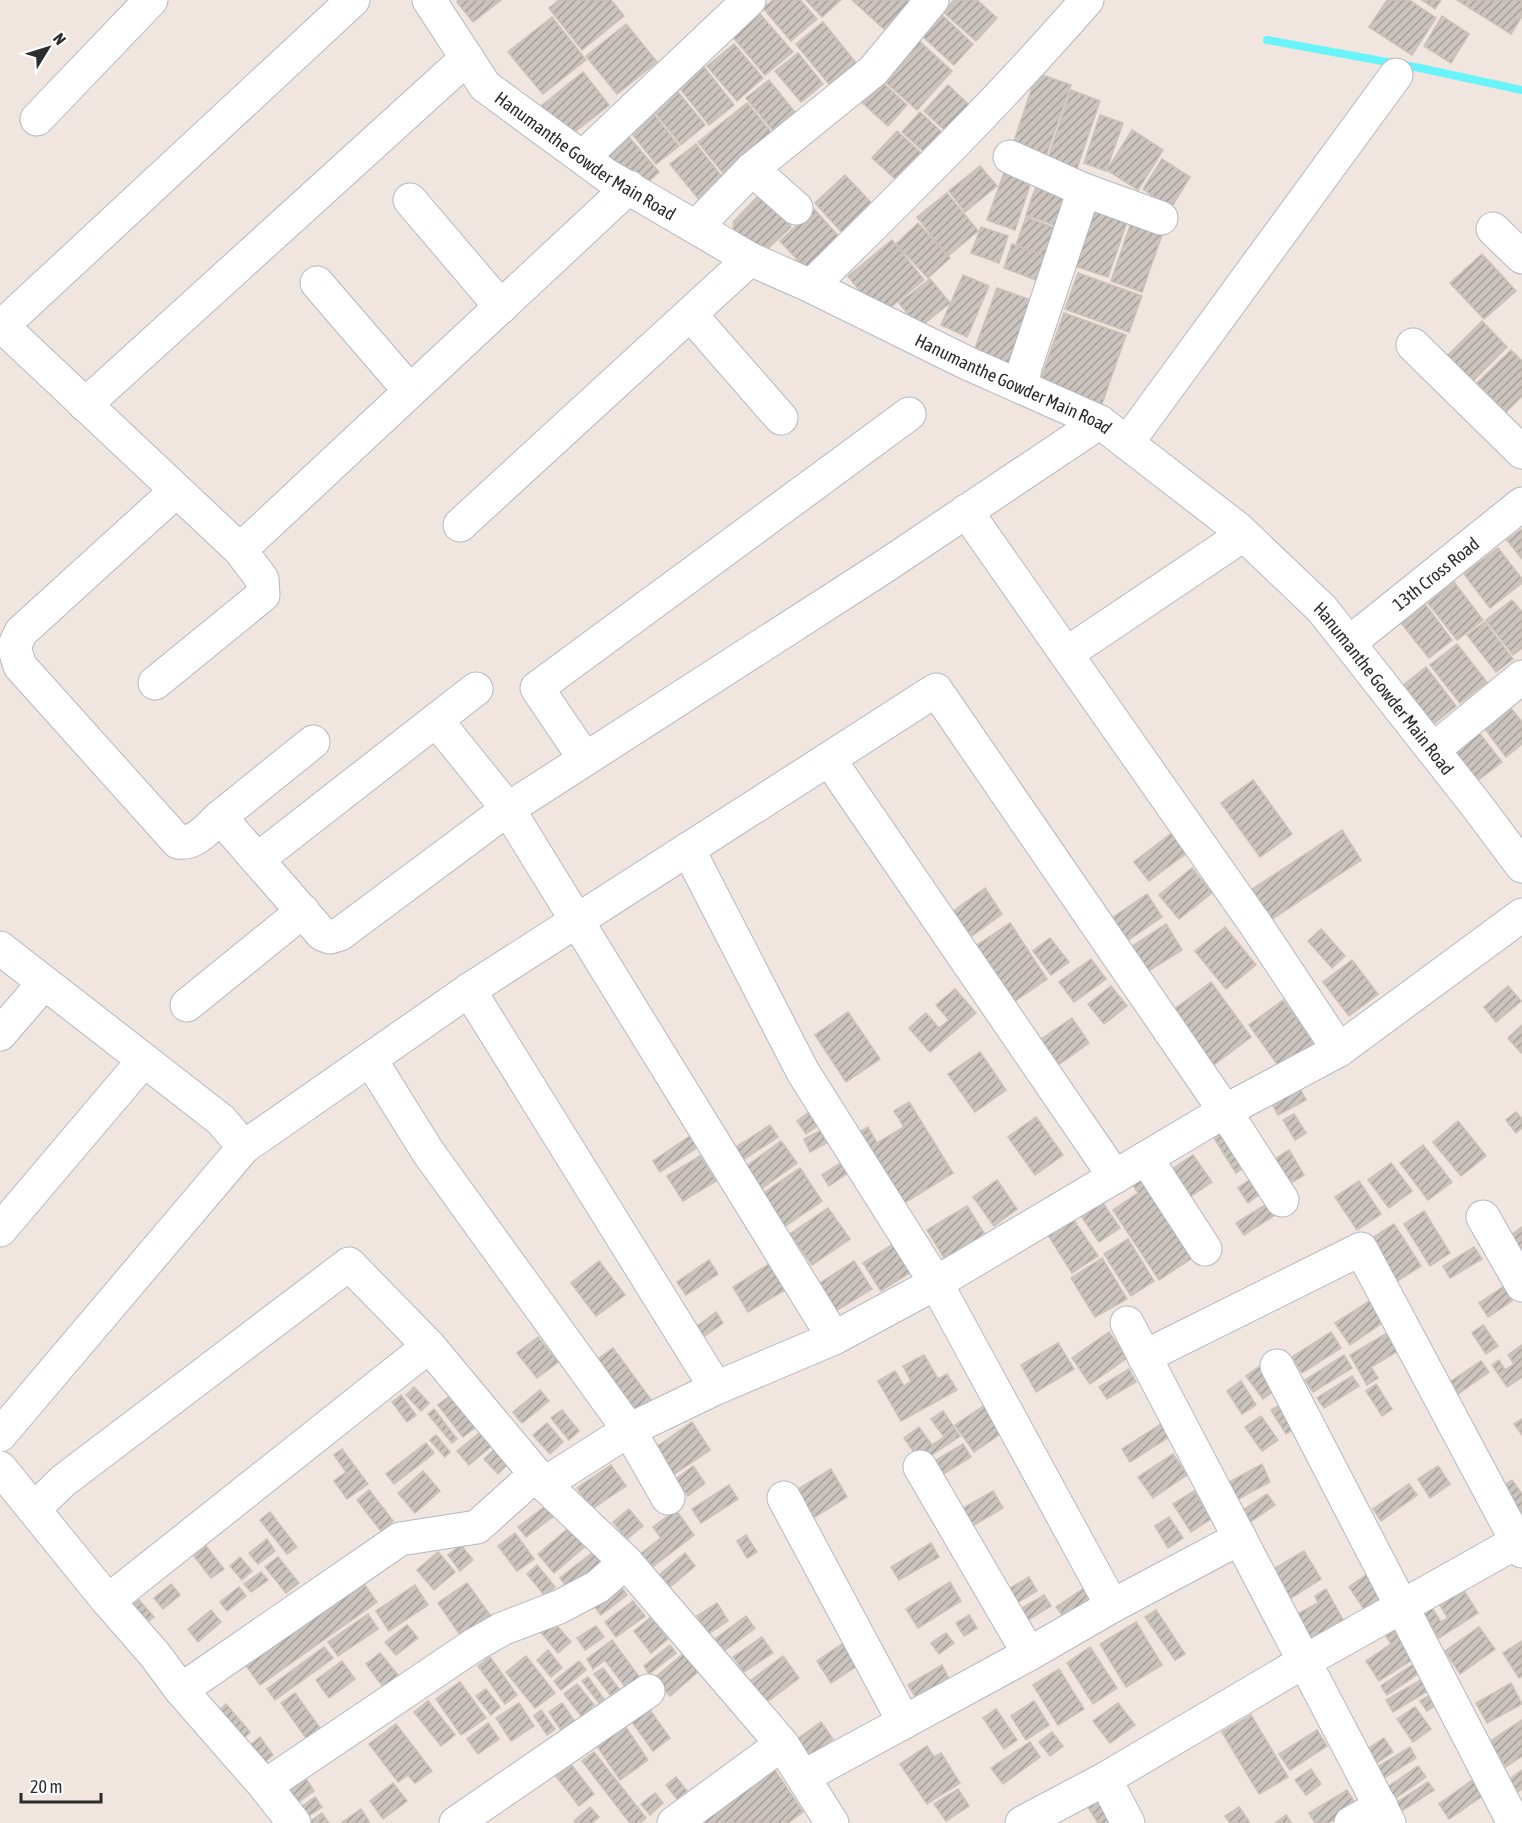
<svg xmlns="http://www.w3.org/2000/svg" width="1522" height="1823" viewBox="0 0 1522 1823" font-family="'Asap Condensed',sans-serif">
	<defs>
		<pattern id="building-hatch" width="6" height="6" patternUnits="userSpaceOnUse" patternTransform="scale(1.5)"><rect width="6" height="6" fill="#cbc3bd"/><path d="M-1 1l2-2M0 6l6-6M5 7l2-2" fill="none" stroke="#a59f9a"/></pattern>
	</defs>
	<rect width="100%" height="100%" fill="#f0e5df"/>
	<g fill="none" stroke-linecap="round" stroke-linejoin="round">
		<path stroke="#69f4fb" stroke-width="8" d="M1267,40L1420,68L1522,90"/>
	</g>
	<path fill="url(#building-hatch)" stroke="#ccc0b8" stroke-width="1.5" d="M459,0H501L473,22L457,2Z
		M559,0H611L624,16L582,50L549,8Z
		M773,0H800L817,19L791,41L763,8Z
		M806,0H841L822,17Z
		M852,0H907L909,2L884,29Z
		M954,0H977L997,18L976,41L943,12Z
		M1387,0H1409L1436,18L1412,55L1369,27Z
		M1422,0H1441L1435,9Z
		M1457,0H1522V16L1511,34Z
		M760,14L793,52L765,75L733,37Z
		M941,14L973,44L954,65L922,36Z
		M1442,16L1469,34L1451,63L1424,46Z
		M552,17L586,60L543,94L508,52Z
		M823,22L856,63L829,84L796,44Z
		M626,24L657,62L617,94L586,56Z
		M918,40L952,71L917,110L882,79Z
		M734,44L763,78L737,101L707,66Z
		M798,53L823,84L801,102L775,71Z
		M704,67L734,105L709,125L679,87Z
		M583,72L609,105L567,138L541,106Z
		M1037,73L1071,85L1046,156L1013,144Z
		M878,78L907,105L888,126L858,99Z
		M769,80L797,115L775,133L746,98Z
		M948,85L978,113L954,139L924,111Z
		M1071,90L1100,101L1076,171L1047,161Z
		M678,92L705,125L681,145L654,111Z
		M747,103L776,138L727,178L698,142Z
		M920,112L949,139L931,158L902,132Z
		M653,113L679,146L656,164L630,131Z
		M1100,115L1123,123L1106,171L1084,163Z
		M1132,130L1163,150L1138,190L1107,170Z
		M897,131L929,160L904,187L872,158Z
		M628,136L659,172L646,184L598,159Z
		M696,144L726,182L701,202L670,164Z
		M1162,159L1190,177L1171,208L1143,189Z
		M980,166L997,186L965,212L949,191Z
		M1004,173L1031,182L1015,230L987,220Z
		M845,175L877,209L847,238L815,203Z
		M1038,181L1069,192L1057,226L1026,215Z
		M947,193L978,231L948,256L917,217Z
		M760,194L791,227L763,253L734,237L733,222Z
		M814,209L842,240L808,271L780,241Z
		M1095,210L1127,222L1108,277L1075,266Z
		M1026,217L1055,228L1045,256L1016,245Z
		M918,223L950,258L928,278L896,244Z
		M1131,223L1162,235L1142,292L1111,281Z
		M981,227L1008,236L999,263L971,253Z
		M892,240L924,280L880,316L848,276Z
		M1012,244L1045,256L1036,280L1004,268Z
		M1482,254L1516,291L1484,319L1450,283Z
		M1078,273L1142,296L1129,332L1065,309Z
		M963,275L989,286L967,337L941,325Z
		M930,279L950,303L919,328L899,303Z
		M997,288L1034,301L1010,368L973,354Z
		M1064,313L1126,335L1102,404L1040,381Z
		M1482,321L1507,347L1472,382L1447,356Z
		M1511,350L1522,361V396L1506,412L1477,383Z
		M1522,529V559L1507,540Z
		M1498,548L1522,579V583L1490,608L1464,574Z
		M1454,582L1483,620L1457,640L1428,603Z
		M1512,600L1522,612V648L1513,655L1486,620Z
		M1425,604L1452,640L1429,658L1401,623Z
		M1485,622L1513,659L1496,672L1467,635Z
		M1457,644L1487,682L1460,703L1430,665Z
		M1426,667L1456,706L1431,726L1401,687Z
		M1505,701L1522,722V744L1506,757L1479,721Z
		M1473,725L1502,762L1477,781L1449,744Z
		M1253,780L1292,834L1260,857L1221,803Z
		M1342,830L1361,860L1271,920L1251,890Z
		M1173,832L1188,852L1149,881L1134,862Z
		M1192,868L1212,893L1179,919L1159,895Z
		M985,888L1002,914L969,938L951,913Z
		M1147,894L1162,917L1124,943L1109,920Z
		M1010,923L1047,979L1008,1006L970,950Z
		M1166,924L1182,950L1144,974L1128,949Z
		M1225,927L1256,965L1226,989L1195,951Z
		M1321,929L1345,956L1332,968L1308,941Z
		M1050,938L1069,962L1051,975L1033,951Z
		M1091,959L1106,979L1074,1002L1059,982Z
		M1352,960L1378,994L1349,1016L1323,982Z
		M1211,982L1251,1037L1212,1066L1172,1011Z
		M1111,986L1127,1006L1104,1024L1088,1004Z
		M1508,986L1521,1001L1496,1022L1484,1007Z
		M955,989L976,1013L930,1052L909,1028L926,1013L939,1028L949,1020L936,1005Z
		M1283,1000L1314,1042L1280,1068L1249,1025Z
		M848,1012L880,1059L846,1082L815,1035Z
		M1072,1018L1089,1043L1051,1070L1034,1044Z
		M1522,1025V1052L1521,1053L1508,1038Z
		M980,1052L1006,1090L975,1112L948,1074Z
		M1299,1087L1306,1100L1278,1115L1271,1102Z
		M909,1102L953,1173L896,1208L851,1137L868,1127L877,1143L904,1127L894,1111Z
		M816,1107L826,1120L806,1134L797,1121Z
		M1516,1112L1522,1119V1128L1516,1133L1506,1120Z
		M1294,1114L1306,1133L1295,1140L1283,1120Z
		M1036,1117L1063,1155L1035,1175L1008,1137Z
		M1458,1121L1486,1156L1461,1176L1433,1142Z
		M770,1125L778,1137L740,1162L733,1149Z
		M827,1127L834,1139L810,1152L804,1139Z
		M1227,1130L1248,1165L1236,1173L1214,1138Z
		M690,1136L698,1147L660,1172L653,1161Z
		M781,1141L797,1163L757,1192L741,1170Z
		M1423,1145L1452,1182L1428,1200L1400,1163Z
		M1289,1150L1304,1175L1281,1189L1267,1164Z
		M1193,1155L1212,1182L1187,1199L1169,1171Z
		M700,1156L716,1181L683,1201L667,1176Z
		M848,1158L855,1168L829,1186L822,1175Z
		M1391,1163L1412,1191L1389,1208L1368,1180Z
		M800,1168L822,1201L781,1229L759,1196Z
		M1147,1172L1201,1252L1159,1280L1113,1210L1138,1193L1131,1182Z
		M1251,1179L1261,1193L1248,1203L1238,1188Z
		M997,1180L1017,1209L994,1226L973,1197Z
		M1359,1181L1381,1214L1357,1230L1335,1197Z
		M1100,1199L1120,1228L1099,1242L1079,1213Z
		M1268,1203L1275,1215L1244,1235L1236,1223Z
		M967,1206L986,1236L946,1261L927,1230Z
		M828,1208L850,1239L812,1265L790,1234Z
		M1424,1211L1450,1253L1430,1266L1404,1224Z
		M1071,1216L1098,1256L1072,1273L1046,1232Z
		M1394,1224L1421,1266L1396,1282L1369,1240Z
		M1522,1227V1247L1516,1252L1506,1239Z
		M901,1239L919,1267L881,1291L863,1263Z
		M1128,1239L1154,1281L1131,1296L1104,1254Z
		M1474,1247L1482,1259L1450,1278L1443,1266Z
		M1102,1258L1127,1299L1095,1317L1071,1278Z
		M709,1260L718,1274L686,1295L677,1282Z
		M599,1261L625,1295L596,1316L571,1283Z
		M854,1261L872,1289L834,1312L817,1285Z
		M769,1264L785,1290L748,1312L733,1287Z
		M1503,1287L1512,1301L1488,1317L1479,1303Z
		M1371,1300L1385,1321L1350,1345L1335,1323Z
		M716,1312L723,1323L699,1340L692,1330Z
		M1483,1325L1498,1346L1486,1354L1472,1333Z
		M1109,1332L1127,1358L1090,1384L1072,1358Z
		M1331,1332L1341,1348L1302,1373L1292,1357Z
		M1387,1333L1398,1351L1371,1367L1378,1378L1367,1385L1350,1355Z
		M538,1337L558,1362L537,1378L517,1353Z
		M1058,1343L1074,1369L1036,1392L1021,1365Z
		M1522,1345V1377L1507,1387L1492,1365L1499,1360L1505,1370L1514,1364L1508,1355Z
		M613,1348L652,1401L631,1417L592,1363Z
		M924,1355L938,1379L947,1374L957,1390L901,1421L878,1381L895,1371L904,1386L911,1381L903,1366Z
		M1344,1355L1352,1368L1313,1392L1305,1380Z
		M1481,1361L1489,1372L1458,1394L1450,1382Z
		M1263,1364L1280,1387L1263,1399L1246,1376Z
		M1129,1369L1136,1382L1107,1399L1099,1387Z
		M1352,1376L1359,1386L1324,1408L1317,1398Z
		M1241,1381L1256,1405L1242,1414L1227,1391Z
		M1376,1384L1392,1409L1382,1416L1366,1391Z
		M414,1387L429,1403L421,1411L406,1395Z
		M540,1390L549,1401L522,1423L513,1412Z
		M452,1394L477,1426L463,1437L438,1405Z
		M401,1395L416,1415L407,1422L392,1402Z
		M994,1399L1012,1426L974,1452L955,1425Z
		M1283,1403L1298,1426L1286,1434L1271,1410Z
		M434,1409L457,1439L452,1443L428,1414Z
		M562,1410L579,1431L569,1440L551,1418Z
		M943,1411L960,1436L921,1462L904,1438L919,1427L932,1445L944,1437L931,1419Z
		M1261,1416L1278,1440L1262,1451L1245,1427Z
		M1522,1419V1435L1514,1424Z
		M692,1422L710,1450L673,1475L655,1448Z
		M547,1423L563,1442L550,1454L533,1435Z
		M1161,1424L1169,1437L1130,1462L1122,1449Z
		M484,1429L495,1443L469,1465L457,1451Z
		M436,1435L450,1452L445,1457L430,1440Z
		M426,1443L434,1453L394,1484L386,1474Z
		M963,1444L971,1457L935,1479L926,1466Z
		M498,1446L511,1461L498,1474L484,1459Z
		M342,1449L368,1484L347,1499L334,1481L346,1472L334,1455Z
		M1173,1454L1187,1475L1153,1498L1138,1477Z
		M1262,1464L1270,1482L1231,1503L1222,1486Z
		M611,1465L626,1486L592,1509L577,1488Z
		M693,1466L705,1483L688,1496L676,1479Z
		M1438,1466L1450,1484L1430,1498L1418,1479Z
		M831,1469L847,1497L810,1520L793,1492Z
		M423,1471L440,1491L415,1513L398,1493Z
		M1512,1480L1522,1494V1512L1515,1516L1497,1489Z
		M1409,1484L1417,1495L1381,1521L1373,1509Z
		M729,1485L738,1499L701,1523L692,1509Z
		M369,1490L393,1521L381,1531L357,1500Z
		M993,1491L1003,1508L964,1531L953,1514Z
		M1194,1491L1211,1519L1191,1532L1173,1504Z
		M1267,1494L1275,1505L1244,1526L1236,1515Z
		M551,1502L559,1512L526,1537L518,1527Z
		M629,1509L643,1526L627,1539L613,1522Z
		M676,1510L694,1535L650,1569L639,1555L661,1538L653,1527Z
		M270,1512L297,1547L287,1554L260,1520Z
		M1169,1517L1183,1538L1168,1548L1155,1526Z
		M571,1526L587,1545L554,1573L538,1554Z
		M515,1533L534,1559L517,1571L498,1546Z
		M746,1535L757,1552L747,1558L737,1541Z
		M267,1539L275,1551L258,1564L249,1553Z
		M931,1543L939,1557L899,1580L891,1567Z
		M461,1545L473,1560L460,1571L448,1555Z
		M206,1546L224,1569L211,1578L194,1556Z
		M1304,1551L1321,1579L1285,1602L1267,1573Z
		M438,1552L455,1572L434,1590L417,1570Z
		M593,1552L607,1570L574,1596L560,1578Z
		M685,1553L695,1566L669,1588L659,1575Z
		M240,1557L252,1571L242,1580L230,1566Z
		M278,1557L299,1583L286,1593L265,1567Z
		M537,1565L555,1587L545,1596L527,1574Z
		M261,1572L268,1580L251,1592L244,1584Z
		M1370,1572L1390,1600L1368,1615L1349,1587Z
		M1029,1577L1037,1591L1008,1608L1000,1594Z
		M362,1581L377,1602L260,1685L245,1664Z
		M617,1581L627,1595L601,1615L590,1601Z
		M1095,1581L1105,1596L1067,1622L1056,1607Z
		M950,1582L961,1601L918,1628L906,1609Z
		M467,1583L493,1619L463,1639L438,1603Z
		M171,1584L180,1595L163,1609L154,1598Z
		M415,1585L428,1605L389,1631L376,1611Z
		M239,1587L246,1596L227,1611L220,1602Z
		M1326,1589L1343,1620L1305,1642L1292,1617L1318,1603L1315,1596Z
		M1463,1589L1478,1613L1439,1638L1424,1614L1432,1608L1441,1622L1448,1618L1439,1604Z
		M1044,1595L1051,1606L1018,1626L1011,1615Z
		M139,1600L154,1617L144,1625L129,1608Z
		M633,1601L645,1616L616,1637L605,1622Z
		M717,1603L728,1621L708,1634L697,1616Z
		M211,1610L221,1622L198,1642L188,1629Z
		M1156,1610L1185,1654L1175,1660L1145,1617Z
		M368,1614L378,1629L338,1656L328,1642Z
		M969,1615L977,1628L964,1636L956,1623Z
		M746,1616L755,1628L724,1651L715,1639Z
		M651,1617L668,1639L651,1653L634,1631Z
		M552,1620L571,1642L558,1653L540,1631Z
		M1136,1622L1162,1665L1126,1687L1100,1644Z
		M407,1625L418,1638L396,1655L385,1642Z
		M596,1626L604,1637L585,1650L577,1638Z
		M1399,1627L1418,1656L1379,1681L1366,1661L1391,1644L1386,1636Z
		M1479,1627L1495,1649L1460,1674L1445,1651Z
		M946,1633L954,1643L939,1654L931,1643Z
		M762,1637L773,1653L744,1672L733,1657Z
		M612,1640L640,1678L626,1688L605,1660L593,1669L587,1659Z
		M1522,1641V1676L1519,1678L1503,1653Z
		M842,1644L857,1666L831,1683L817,1661Z
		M670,1645L676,1653L649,1674L644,1666Z
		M324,1647L333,1658L275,1700L267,1689Z
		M1090,1647L1117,1688L1093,1704L1067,1663Z
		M548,1650L562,1668L551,1677L537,1660Z
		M380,1653L401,1679L386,1691L366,1664Z
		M683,1654L698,1672L670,1696L654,1678Z
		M526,1656L555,1693L535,1708L506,1672Z
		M783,1656L799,1678L763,1705L746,1684Z
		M490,1657L517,1695L505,1704L478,1666Z
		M342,1661L355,1679L329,1698L316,1680Z
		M579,1661L586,1670L561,1690L554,1681Z
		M1415,1663L1421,1672L1387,1695L1381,1686Z
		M942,1665L949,1679L916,1698L908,1685Z
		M603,1668L619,1689L611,1696L594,1674Z
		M1059,1669L1084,1709L1058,1725L1033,1685Z
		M588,1677L604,1699L599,1703L582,1681Z
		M1424,1678L1431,1689L1393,1712L1386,1700Z
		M460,1682L486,1718L461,1735L436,1699Z
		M1511,1683L1522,1704L1487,1723L1476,1703Z
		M577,1684L594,1705L581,1716L564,1694Z
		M486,1689L500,1707L491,1715L476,1696Z
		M295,1693L320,1728L306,1738L281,1703Z
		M1433,1693L1439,1703L1427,1711L1420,1701Z
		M428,1701L455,1735L441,1746L414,1712Z
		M1034,1701L1049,1725L1026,1740L1011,1716Z
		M519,1703L534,1726L511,1741L496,1718Z
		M562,1703L576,1723L563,1733L549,1712Z
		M1118,1703L1135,1725L1110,1743L1093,1721Z
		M226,1704L250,1732L242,1740L217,1712Z
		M1415,1707L1431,1729L1413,1742L1397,1719Z
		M996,1709L1017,1740L1004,1749L983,1718Z
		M541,1710L555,1729L547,1735L534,1716Z
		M650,1710L670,1738L653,1751L632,1722Z
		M1251,1715L1288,1777L1259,1794L1222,1732Z
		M1522,1720V1756L1506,1767L1489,1742Z
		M821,1722L833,1739L808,1757L796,1740Z
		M488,1723L499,1739L478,1754L467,1739Z
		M396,1724L432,1771L415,1783L408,1775L398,1782L369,1744Z
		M625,1726L648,1760L620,1780L597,1746Z
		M1317,1730L1327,1746L1290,1770L1279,1754Z
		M1052,1732L1063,1746L1050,1756L1039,1742Z
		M260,1737L273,1755L262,1764L249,1746Z
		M1384,1738L1393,1752L1372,1766L1363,1752Z
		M1030,1742L1040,1757L1003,1784L991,1768Z
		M927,1746L934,1757L941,1753L960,1783L927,1804L900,1764Z
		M1410,1747L1416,1758L1381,1780L1374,1769Z
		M594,1752L646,1818L640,1823H630L582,1761Z
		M570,1763L594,1794L579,1806L555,1775Z
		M770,1763L803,1812L788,1823H687Z
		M1418,1766L1426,1777L1390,1802L1382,1791Z
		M1311,1769L1321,1784L1306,1795L1295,1780Z
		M1522,1770V1789L1516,1793L1507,1781Z
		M1478,1776L1488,1792L1449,1819L1439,1804Z
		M676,1777L687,1791L677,1799L666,1785Z
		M306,1779L314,1791L291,1807L283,1796Z
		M1428,1782L1434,1790L1397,1814L1391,1806Z
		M393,1783L407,1801L383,1819L370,1801Z
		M958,1789L969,1806L946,1821L934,1804Z
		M1347,1790L1357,1807L1329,1823H1315L1309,1813Z
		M655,1793L663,1803L650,1815L641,1804Z
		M315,1797L322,1807L304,1819L297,1810Z
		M1105,1797L1119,1823H1098L1088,1807Z
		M590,1807L599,1817L592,1823H576L574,1821Z
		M1239,1807L1250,1823H1230L1225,1816Z
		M361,1809L370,1823H341Z
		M322,1813L329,1823H308Z
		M1286,1815L1292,1823H1275Z"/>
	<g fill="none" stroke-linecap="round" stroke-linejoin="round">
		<g stroke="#b3b9c2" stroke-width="35">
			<g id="minor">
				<path id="s1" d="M429,0L485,86L606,175L750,259L811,286L967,363L1100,422L1237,528L1322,609L1477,806L1522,866"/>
				<path d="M37,119L151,0"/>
				<path d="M583,157L749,0"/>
				<path d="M1010,157L1084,190L1161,218"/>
				<path d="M752,169L796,208"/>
				<path d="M410,200L501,307"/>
				<path d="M696,227L752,169L873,71L932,0"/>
				<path d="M1493,229L1522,257"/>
				<path d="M317,283L410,391"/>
				<path d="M811,286C906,193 1000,100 1087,0"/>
				<path d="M690,314L781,418"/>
				<path d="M0,324L240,550L262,579L263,595L155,683"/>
				<path d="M2,326L353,0"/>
				<path d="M1413,345L1522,452"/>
				<path d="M1022,387L1025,367L1084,190"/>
				<path d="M85,405L467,58"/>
				<path d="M1127,443L1396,75"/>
				<path d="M176,491L21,632L14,647L20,666L178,842C195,845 208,828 220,817L322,934L330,937L340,934L508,809L436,720"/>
				<path d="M966,511L1256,925L1339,1050L1225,1111L1282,1200"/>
				<path d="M460,525L750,259"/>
				<path d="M240,550L629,187"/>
				<path id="s2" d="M1349,643L1522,504"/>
				<path d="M1066,654L1243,535"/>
				<path d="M1433,750L1522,677"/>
				<path d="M585,759L537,688L909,414"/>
				<path d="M829,759L1115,1177"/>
				<path d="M220,817L313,742"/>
				<path d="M688,849L803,1072L936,1283L1112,1606"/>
				<path d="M258,859L476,689"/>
				<path d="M0,948L221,1120L244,1147"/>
				<path d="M469,990L936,690L1225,1111L936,1283L834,1338L508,809L885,566L1100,422"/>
				<path d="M187,1005L303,911"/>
				<path d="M0,1034L44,983"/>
				<path d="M1339,1050L1522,915"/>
				<path d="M370,1059L428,1152L629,1430L668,1498"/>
				<path d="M1146,1158L1205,1249"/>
				<path d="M1483,1217L1522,1285"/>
				<path d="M0,1230L144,1060"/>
				<path d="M1127,1323L1389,1823"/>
				<path d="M1144,1357L1361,1249L1522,1551"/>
				<path d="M1277,1366L1514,1823"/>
				<path d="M716,1388L834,1338"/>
				<path d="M0,1435L244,1147L469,990L716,1388L629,1430L544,1484"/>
				<path d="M920,1467L1029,1654"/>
				<path d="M0,1468L108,1601L155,1655L181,1690L265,1786L294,1823"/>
				<path d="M784,1498L904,1722"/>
				<path d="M34,1509L63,1481L349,1264L429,1346L544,1484L626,1562L782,1744L832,1823"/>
				<path d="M108,1601L429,1346"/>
				<path d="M181,1690L400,1539L477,1527L536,1474"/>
				<path d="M803,1777L1029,1654L1112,1606L1240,1538"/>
				<path d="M1105,1779L1128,1823"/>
				<path d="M265,1786L474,1645L502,1629L559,1607L597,1587L626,1562"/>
				<path d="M456,1823L648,1691"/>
				<path d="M674,1823L782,1744"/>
				<path d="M1022,1823L1105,1779L1305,1661L1522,1539"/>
				<path d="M1351,1823L1381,1806"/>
			</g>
		</g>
		<use href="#minor" stroke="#fff" stroke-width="33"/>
	</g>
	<g text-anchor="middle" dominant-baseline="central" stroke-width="6" stroke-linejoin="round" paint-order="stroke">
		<g font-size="18" fill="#2d2d2d" stroke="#fff">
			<text stroke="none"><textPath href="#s1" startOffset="225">Hanumanthe Gowder Main Road</textPath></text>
			<text stroke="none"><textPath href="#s1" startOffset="711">Hanumanthe Gowder Main Road</textPath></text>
			<text stroke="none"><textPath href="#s2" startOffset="111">13th Cross Road</textPath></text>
			<text stroke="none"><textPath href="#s1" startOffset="1197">Hanumanthe Gowder Main Road</textPath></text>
		</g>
	</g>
	<g transform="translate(48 48) rotate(52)" stroke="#ffffff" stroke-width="4.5" paint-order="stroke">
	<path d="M0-4.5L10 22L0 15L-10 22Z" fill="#2d2d2d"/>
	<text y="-9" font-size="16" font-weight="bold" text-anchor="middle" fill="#2d2d2d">N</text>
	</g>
	<path d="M21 1793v9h80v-9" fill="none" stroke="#2d2d2d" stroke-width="3"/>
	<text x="30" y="1793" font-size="18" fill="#2d2d2d" stroke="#ffffff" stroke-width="4.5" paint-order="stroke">20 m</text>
</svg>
